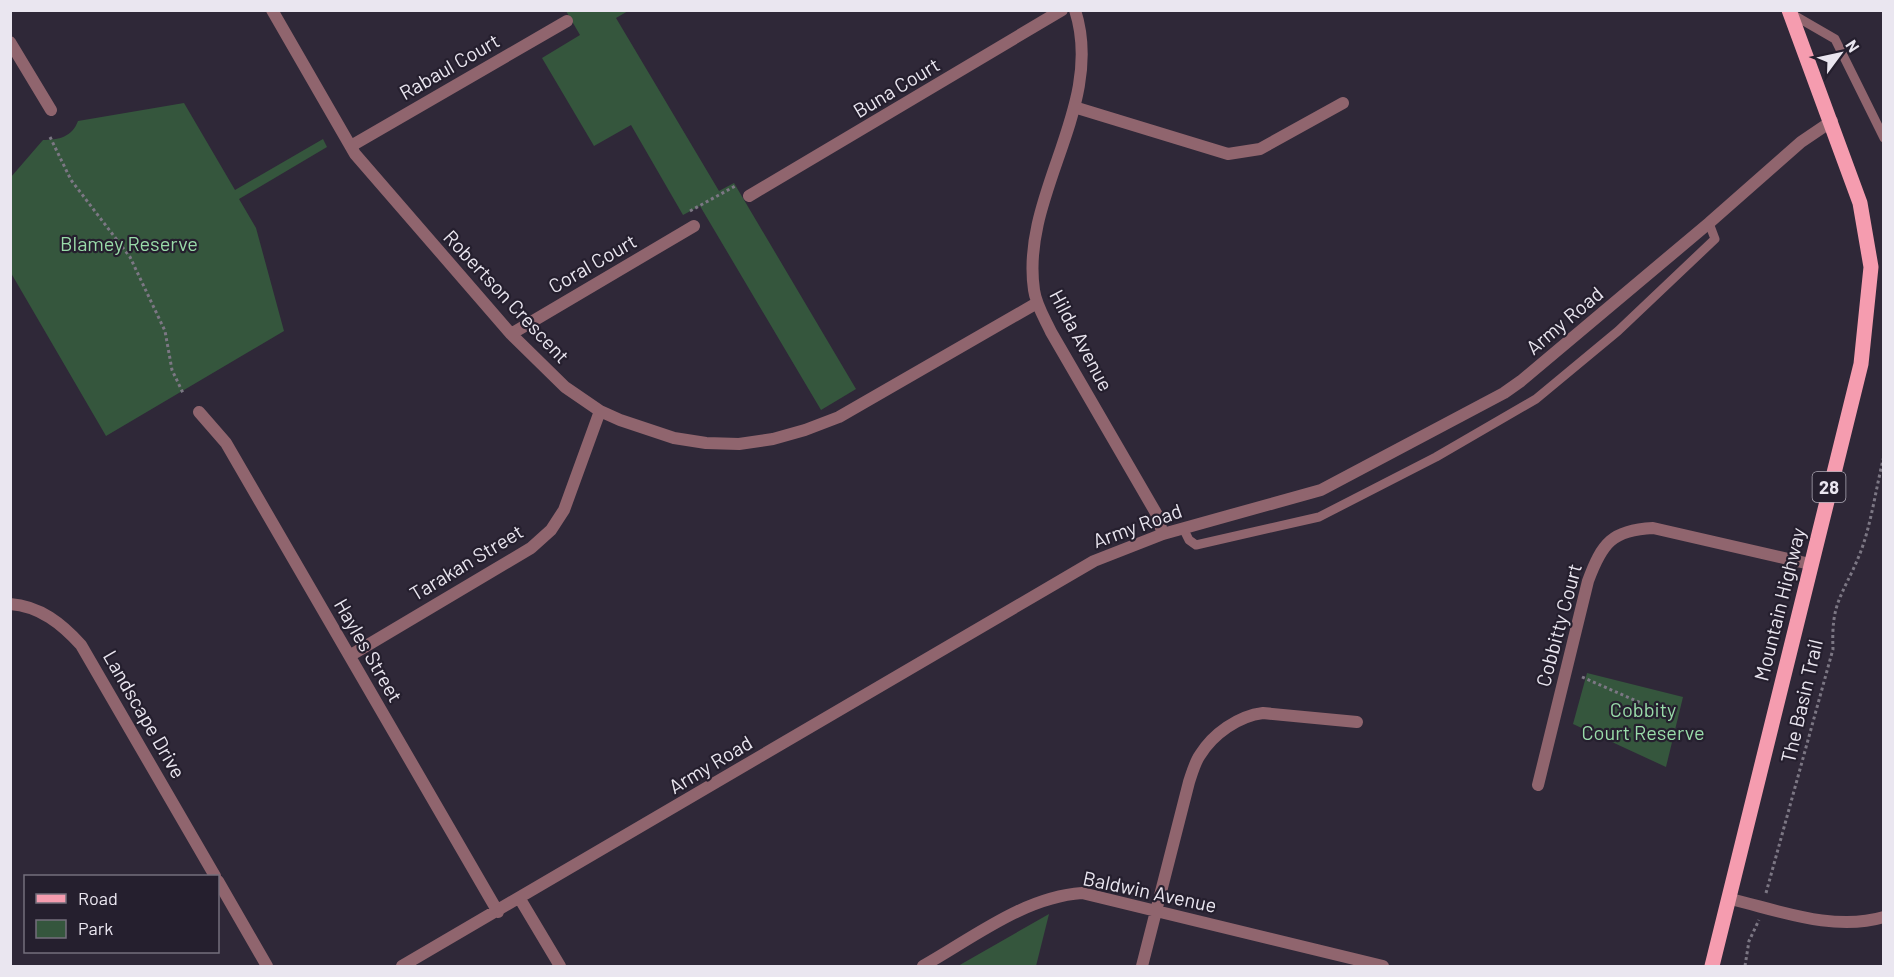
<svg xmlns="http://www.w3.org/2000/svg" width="1894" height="977" viewBox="0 0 1894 977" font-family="Barlow,sans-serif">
	<rect width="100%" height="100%" fill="#2f2838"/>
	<path fill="#35563d" d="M566,11H628L616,18L719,191L734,183L856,389L821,410L700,206L683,215L631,125L594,146L542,58L580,35Z
		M184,103L235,190L323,139L327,147L239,199L256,228L284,331L106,436L11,273V177L43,140C59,140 72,137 78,121Z
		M1587,673L1683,697L1666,767L1573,724Z
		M1049,914L1036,966H958Z"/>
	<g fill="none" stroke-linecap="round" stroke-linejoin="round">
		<path stroke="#7c7784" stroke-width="3" stroke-dasharray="3 3" stroke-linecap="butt" d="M50,137L71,180L130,257L165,331L172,370L183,393
			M690,211L737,185
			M1582,677L1641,703
			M1766,893L1833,649C1831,602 1842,597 1859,556C1871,527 1876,487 1884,456
			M1745,966L1749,941L1759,920"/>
		<path stroke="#90656e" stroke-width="9" d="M1790,13L1835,39L1884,138
			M1183,528L1189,540L1196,545L1319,517L1436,457L1536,399L1618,331L1715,239L1709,223"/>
		<path stroke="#90656e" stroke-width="12" d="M272,10L355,154L511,334L565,387L600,411L620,420L674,438L706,443L739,444L773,439L805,430L839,417L1037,303
			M1075,10C1106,106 1020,194 1034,290C1036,305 1045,319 1051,332L1156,513L1163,534
			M10,42L51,110
			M1074,107L1228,154L1260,149L1343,103
			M351,146L567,21
			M749,196L1062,10
			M511,334L694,226
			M199,412L226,443L498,912
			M10,604C40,606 62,624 81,645L215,876
			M351,655L531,548L551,530L564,510L600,411
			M1538,785L1588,581C1602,543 1612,530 1653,528L1810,564
			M218,881L267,966
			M520,899L560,966
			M1730,899C1778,910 1833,932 1884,917
			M402,966L1094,561L1163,534L1321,490L1504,393L1521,381L1709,223L1801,142L1832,121
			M923,966C973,938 1024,897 1082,893L1383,966
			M1142,966L1189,782C1192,773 1195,762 1200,755C1213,734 1238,716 1263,713L1357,722"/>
		<path stroke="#f59caf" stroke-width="15" d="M1712,966L1861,364L1871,267L1860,203L1789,10"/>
	</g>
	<g text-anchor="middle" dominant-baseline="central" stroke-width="4.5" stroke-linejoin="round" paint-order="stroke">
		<rect fill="#251f2e" stroke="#afaab6" stroke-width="1.5" x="1812.5" y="472" width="33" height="30" rx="4.5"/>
		<g font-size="18" font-weight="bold" fill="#eae6f0">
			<text x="1829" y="487">28</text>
		</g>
		<g font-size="20" fill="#eae6f0" stroke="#251f2e">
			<text transform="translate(449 66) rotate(-30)">Rabaul Court</text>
			<text transform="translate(896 87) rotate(-31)">Buna Court</text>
			<text transform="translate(592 263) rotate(-30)">Coral Court</text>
			<text transform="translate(507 296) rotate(47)">Robertson Crescent</text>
			<text transform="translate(1564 320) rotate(-40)">Army Road</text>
			<text transform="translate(1082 340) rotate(62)">Hilda Avenue</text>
			<text transform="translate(1137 525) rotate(-20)">Army Road</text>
			<text transform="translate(466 562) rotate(-31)">Tarakan Street</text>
			<text transform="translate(1779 604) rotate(-76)">Mountain Highway</text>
			<text transform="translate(1558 625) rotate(-75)">Cobbitty Court</text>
			<text transform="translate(369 650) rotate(60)">Hayles Street</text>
			<text transform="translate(1801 701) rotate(-77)">The Basin Trail</text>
			<text transform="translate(145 714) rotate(60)">Landscape Drive</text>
			<text transform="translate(710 764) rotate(-31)">Army Road</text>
			<text transform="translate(1150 891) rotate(12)">Baldwin Avenue</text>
		</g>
		<g font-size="20" fill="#99dba9" stroke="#251f2e">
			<text x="129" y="243">Blamey Reserve</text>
			<text x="1643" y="709">Cobbity<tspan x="1643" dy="23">Court Reserve</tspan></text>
		</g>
	</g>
	<rect width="1894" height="977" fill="none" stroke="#eae6f0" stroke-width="24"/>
	<rect x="24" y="875" width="195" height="78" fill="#251f2e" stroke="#746f7c" stroke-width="1.5"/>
	<rect x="36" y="894" width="30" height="9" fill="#f59caf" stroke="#746f7c" stroke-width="1.5"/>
	<text x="78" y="905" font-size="18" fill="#eae6f0">Road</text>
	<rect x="36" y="920" width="30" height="18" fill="#35563d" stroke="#746f7c" stroke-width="1.5"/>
	<text x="78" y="935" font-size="18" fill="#eae6f0">Park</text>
	<g transform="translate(1840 54) rotate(57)" stroke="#251f2e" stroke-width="4.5" paint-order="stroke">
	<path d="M0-4.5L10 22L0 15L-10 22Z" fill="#eae6f0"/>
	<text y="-9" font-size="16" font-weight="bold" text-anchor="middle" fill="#eae6f0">N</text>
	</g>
</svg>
